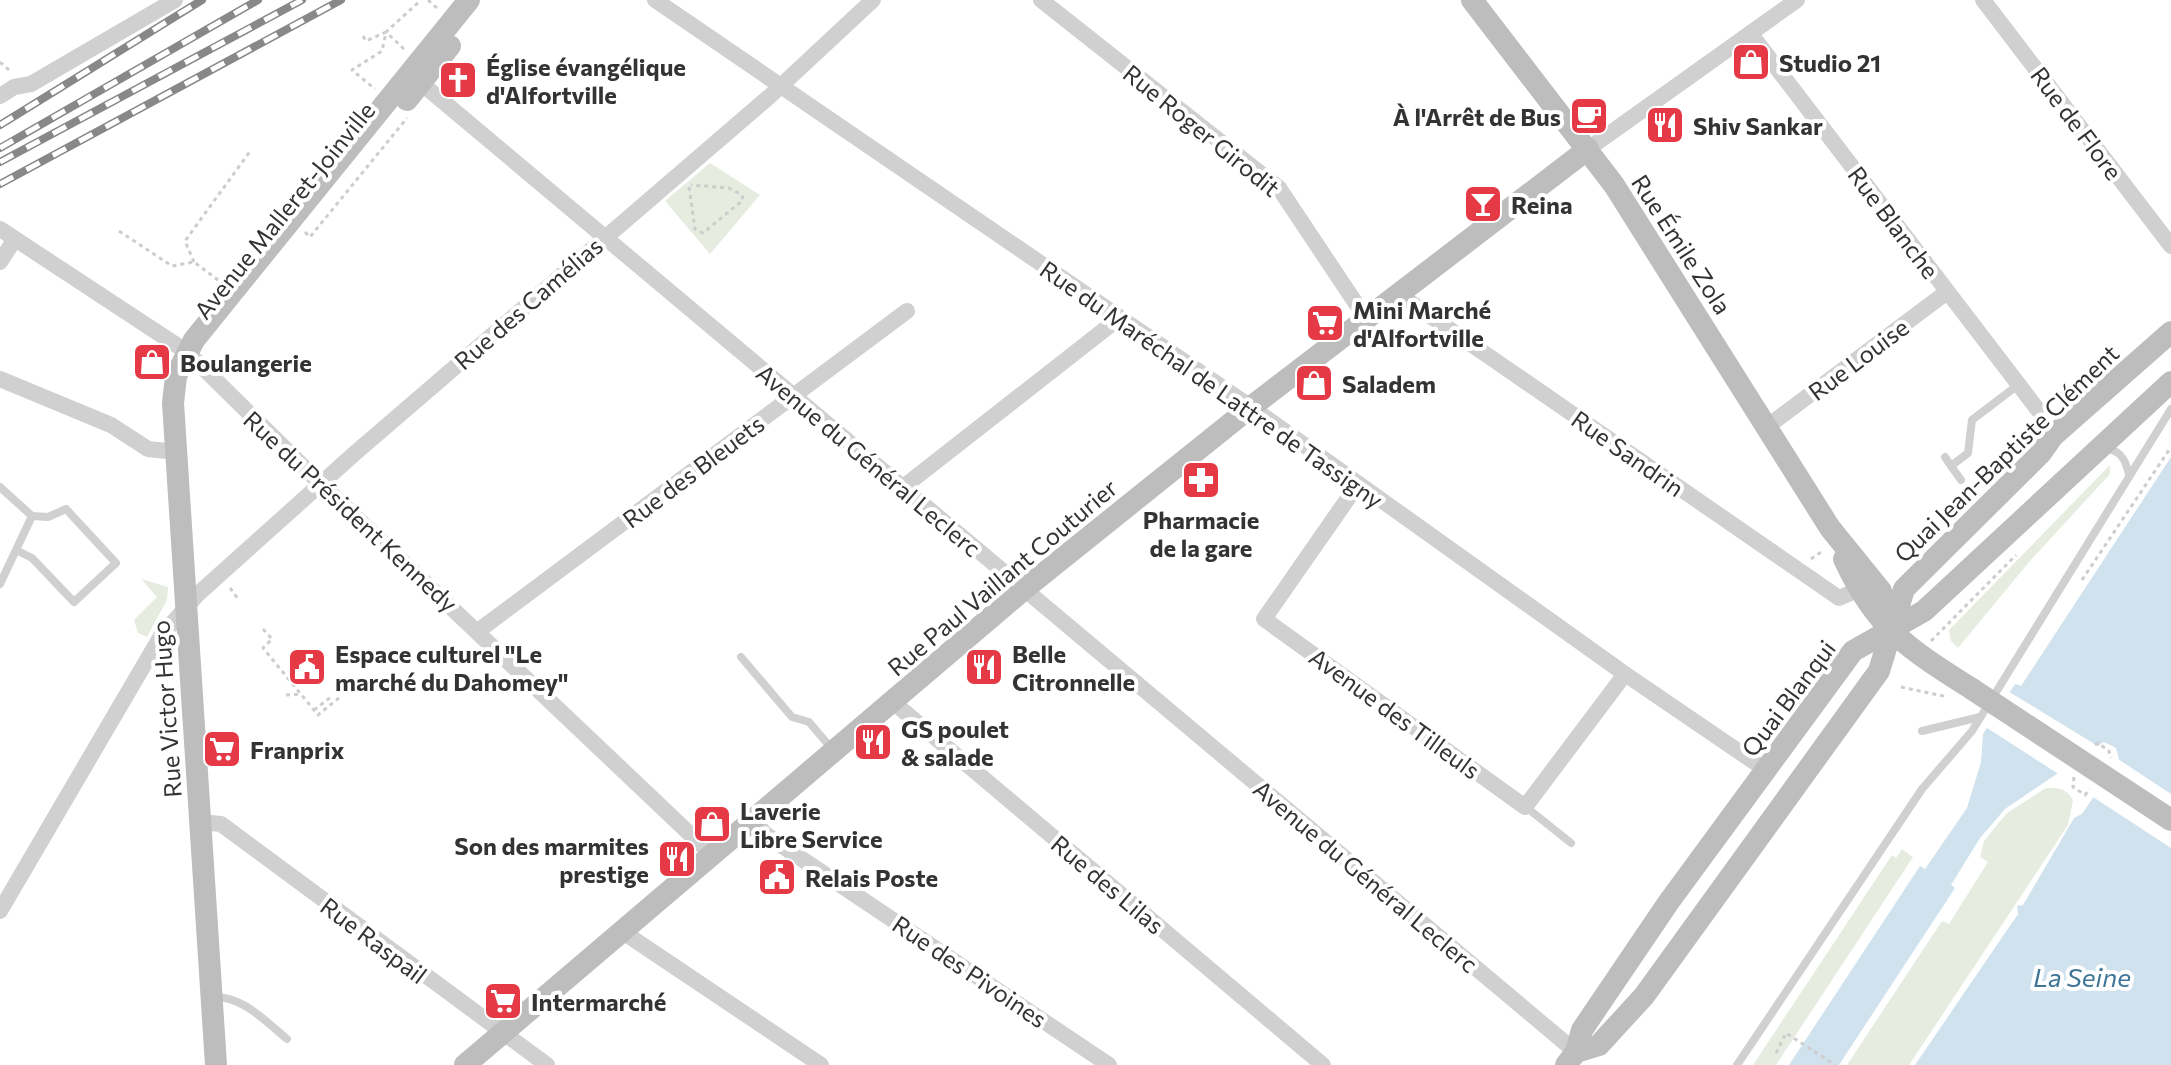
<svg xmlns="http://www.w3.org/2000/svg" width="2171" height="1065" viewBox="0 0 2171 1065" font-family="Commissioner,sans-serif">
	<rect width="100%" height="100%" fill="#fff"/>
	<path fill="#e6ecdf" d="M710,163L760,195L710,254L665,201Z
		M2110,465V474L2029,562L1958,648L1951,641L1949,630Z
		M141,579L168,587L167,600L147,637L138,633L134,620L157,597Z
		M2046,788C2059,788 2066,788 2073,800L2068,825L1909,1065H1847L1942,921L1949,924L1988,862L1980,857L1984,841L2007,813Z
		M1902,849L1913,857L1776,1065H1753L1892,855L1896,858Z"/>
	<path fill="#cfe2ee" d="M2171,457V1065H1915L2018,914L2017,906L2023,905L2074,818L2082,814L2119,759L2116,748L2104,742L2005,809L1980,838L1951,885L1955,888L1839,1065H1789L1920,866L1925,869L1967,808L1981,762L1983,734L2015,684L2021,686Z"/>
	<path fill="#fff" d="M2006,690L2101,748L2060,775L1984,726Z
		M2115,757L2171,794V848L2090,795Z"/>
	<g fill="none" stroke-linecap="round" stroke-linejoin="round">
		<path stroke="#cdcdcd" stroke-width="3" stroke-dasharray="4 4" stroke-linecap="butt" d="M428,0L437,8
			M363,36L366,41L386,32L382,51L352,70L375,89
			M404,49L386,32L421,0
			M0,62L9,70
			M689,187L695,229L703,233L743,200L742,195L729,188L691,185
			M119,231L172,266L194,262L218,280
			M305,232L310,237L407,118
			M194,262L185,241L251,150
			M1811,559L1824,550
			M2082,580L2171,447
			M230,588L238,599
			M263,629L272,639L263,648L318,715L340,697
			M1931,641L2016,555
			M1901,687L1948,697
			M286,695L302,694
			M314,710L331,697
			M1776,1053L1786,1033L1835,1065"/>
		<path stroke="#d0d0d0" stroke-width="8" d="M2103,449C2120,448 2126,460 2129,475
			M1945,457L1951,466L1968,453L1972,420L2018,385
			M1951,466L1961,480
			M0,487L32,516L0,584
			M16,550L32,558L74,602L116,563L66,509L48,517L32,516
			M741,657L792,717L809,722L832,749
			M1922,731L1980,717
			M1526,807L1571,843
			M213,997C243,996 265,1021 287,1039
			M1737,1065L1922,789L1972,731L2171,409"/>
		<path stroke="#d0d0d0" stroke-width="16" d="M655,0L1251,407L1625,674L1766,770
			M1041,0L1279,188L1367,320
			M1983,0L2171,246
			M1750,33L2038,410
			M421,83L1576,1052
			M0,96L14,87L31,84L175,0
			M1588,149L1797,0
			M0,229L187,352L322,485L712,855
			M0,262L15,239
			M1400,295L1839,598L1858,590
			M0,379L111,425L148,449L176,452
			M1768,426L1947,292
			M1358,484L1264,619L1525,807L1625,674
			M902,488L1118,319
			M478,631L907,311
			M893,702L1323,1065
			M755,820L764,833L778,843L1109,1065
			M200,822L221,824L547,1065
			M0,911L161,636L198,594L354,454L770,96L873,0
			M623,932L821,1065"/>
		<path stroke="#bdbdbd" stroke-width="22" d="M1472,0L1614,185L1830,528L1881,591L1890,629
			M407,100L450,46
			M1844,559C1876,629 1909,649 1972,689
			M1576,1052L1599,1045L1644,996L1879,671L1904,589L2041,453L2053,436L2171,332
			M216,1065L173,403L176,376L194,340L469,0
			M465,1065L1023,590L1251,407L1588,149
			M1566,1065L1576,1052L1582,1030L1668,903L1853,651L1924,611L2171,382"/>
		<g stroke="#888" stroke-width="8">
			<path id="rail" d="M0,125L202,0
				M0,148L258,0
				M0,162L302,0
				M0,184L341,0"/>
		</g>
		<use href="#rail" stroke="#fff" stroke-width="5" stroke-dasharray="15" stroke-linecap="butt"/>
		<path stroke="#cdcdcd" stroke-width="3" stroke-dasharray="4 4" stroke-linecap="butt" d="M2095,745L2098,743L2109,751L2111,758
			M2074,777L2073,787L2085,795L2090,789"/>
		<path stroke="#bdbdbd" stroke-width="22" d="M1972,689L2171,820"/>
	</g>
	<defs>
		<g id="shop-square" transform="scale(2)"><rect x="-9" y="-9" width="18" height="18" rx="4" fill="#e63946" stroke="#fff"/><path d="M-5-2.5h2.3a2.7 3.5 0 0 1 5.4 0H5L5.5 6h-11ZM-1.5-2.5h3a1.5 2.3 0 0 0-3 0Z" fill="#fff"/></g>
		<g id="church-square" transform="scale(2)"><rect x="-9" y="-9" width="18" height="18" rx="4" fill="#e63946" stroke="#fff"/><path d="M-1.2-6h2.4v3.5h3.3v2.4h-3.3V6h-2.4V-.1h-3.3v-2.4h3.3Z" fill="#fff"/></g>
		<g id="cafe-square" transform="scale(2)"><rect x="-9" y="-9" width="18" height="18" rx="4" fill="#e63946" stroke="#fff"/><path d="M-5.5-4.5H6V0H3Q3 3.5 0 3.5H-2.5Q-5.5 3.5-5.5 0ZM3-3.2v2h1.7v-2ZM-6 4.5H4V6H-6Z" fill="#fff"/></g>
		<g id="restaurant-square" transform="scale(2)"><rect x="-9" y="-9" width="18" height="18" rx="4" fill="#e63946" stroke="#fff"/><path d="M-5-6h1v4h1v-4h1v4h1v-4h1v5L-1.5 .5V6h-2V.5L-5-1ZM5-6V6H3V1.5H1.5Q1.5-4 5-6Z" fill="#fff"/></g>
		<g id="bar-square" transform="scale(2)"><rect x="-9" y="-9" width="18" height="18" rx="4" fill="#e63946" stroke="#fff"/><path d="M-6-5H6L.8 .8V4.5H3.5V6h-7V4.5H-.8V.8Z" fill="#fff"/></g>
		<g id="supermarket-square" transform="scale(2)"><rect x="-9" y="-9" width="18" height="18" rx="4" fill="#e63946" stroke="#fff"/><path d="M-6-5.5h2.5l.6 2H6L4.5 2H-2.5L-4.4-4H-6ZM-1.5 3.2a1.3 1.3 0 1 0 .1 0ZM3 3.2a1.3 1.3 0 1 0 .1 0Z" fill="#fff"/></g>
		<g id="pharmacy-square" transform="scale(2)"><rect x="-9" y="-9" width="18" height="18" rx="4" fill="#e63946" stroke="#fff"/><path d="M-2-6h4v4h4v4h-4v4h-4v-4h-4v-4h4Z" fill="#fff"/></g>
		<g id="civic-square" transform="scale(2)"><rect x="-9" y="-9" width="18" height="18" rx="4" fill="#e63946" stroke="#fff"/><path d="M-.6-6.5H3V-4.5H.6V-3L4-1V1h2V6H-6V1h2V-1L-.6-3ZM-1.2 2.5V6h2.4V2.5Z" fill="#fff"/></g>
	</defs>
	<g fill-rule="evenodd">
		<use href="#shop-square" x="1751" y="62"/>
		<use href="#church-square" x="458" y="80"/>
		<use href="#cafe-square" x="1589" y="116"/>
		<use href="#restaurant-square" x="1665" y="125"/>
		<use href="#bar-square" x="1483" y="204"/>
		<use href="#supermarket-square" x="1325" y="323"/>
		<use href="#shop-square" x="152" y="362"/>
		<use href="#shop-square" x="1314" y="383"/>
		<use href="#pharmacy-square" x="1201" y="480"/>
		<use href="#civic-square" x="307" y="667"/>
		<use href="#restaurant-square" x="984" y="667"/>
		<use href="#restaurant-square" x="873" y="742"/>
		<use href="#supermarket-square" x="222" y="749"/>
		<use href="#shop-square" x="712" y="824"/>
		<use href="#restaurant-square" x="677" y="859"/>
		<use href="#civic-square" x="777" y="877"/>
		<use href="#supermarket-square" x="503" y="1001"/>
	</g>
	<g text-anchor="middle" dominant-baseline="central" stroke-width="8" stroke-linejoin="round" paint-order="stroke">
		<g font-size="24" font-weight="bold" fill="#333" stroke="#fff" text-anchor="start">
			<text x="1779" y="62">Studio 21</text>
			<text x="486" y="66">Église évangélique<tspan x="486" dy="28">d'Alfortville</tspan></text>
			<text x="1561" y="116" text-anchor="end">À l'Arrêt de Bus</text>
			<text x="1693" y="125">Shiv Sankar</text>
			<text x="1511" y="204">Reina</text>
			<text x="1353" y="309">Mini Marché<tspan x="1353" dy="28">d'Alfortville</tspan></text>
			<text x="180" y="362">Boulangerie</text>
			<text x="1342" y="383">Saladem</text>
			<text x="1201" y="519" text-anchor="middle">Pharmacie<tspan x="1201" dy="28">de la gare</tspan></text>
			<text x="335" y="653">Espace culturel "Le<tspan x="335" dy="28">marché du Dahomey"</tspan></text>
			<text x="1012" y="653">Belle<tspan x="1012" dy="28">Citronnelle</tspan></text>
			<text x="901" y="728">GS poulet<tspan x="901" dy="28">&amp; salade</tspan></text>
			<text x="250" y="749">Franprix</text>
			<text x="740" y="810">Laverie<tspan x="740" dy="28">Libre Service</tspan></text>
			<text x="649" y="845" text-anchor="end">Son des marmites<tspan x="649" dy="28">prestige</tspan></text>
			<text x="805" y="877">Relais Poste</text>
			<text x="531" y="1001">Intermarché</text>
		</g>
		<g font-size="24" fill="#333" stroke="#fff">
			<text transform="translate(2077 123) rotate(53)">Rue de Flore</text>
			<text transform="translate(1202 130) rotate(39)">Rue Roger Girodit</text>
			<text transform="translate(284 210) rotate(-51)">Avenue Malleret-Joinville</text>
			<text transform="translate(1894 222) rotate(53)">Rue Blanche</text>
			<text transform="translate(1682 244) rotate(57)">Rue Émile Zola</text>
			<text transform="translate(528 303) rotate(-41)">Rue des Camélias</text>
			<text transform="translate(1858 359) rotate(-37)">Rue Louise</text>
			<text transform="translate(1212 384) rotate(35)">Rue du Maréchal de Lattre de Tassigny</text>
			<text transform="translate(1628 453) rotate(35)">Rue Sandrin</text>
			<text transform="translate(2006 453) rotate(-44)">Quai Jean-Baptiste Clément</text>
			<text transform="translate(869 460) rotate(40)">Avenue du Général Leclerc</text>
			<text transform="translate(693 471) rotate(-37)">Rue des Bleuets</text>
			<text transform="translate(351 511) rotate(43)">Rue du Président Kennedy</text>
			<text transform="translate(1002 577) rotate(-40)">Rue Paul Vaillant Couturier</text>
			<text transform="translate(1788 698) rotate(-53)">Quai Blanqui</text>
			<text transform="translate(166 709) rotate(-94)">Rue Victor Hugo</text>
			<text transform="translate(1395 713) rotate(36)">Avenue des Tilleuls</text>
			<text transform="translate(1366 876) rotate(40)">Avenue du Général Leclerc</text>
			<text transform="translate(1108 884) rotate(40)">Rue des Lilas</text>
			<text transform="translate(374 940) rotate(37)">Rue Raspail</text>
			<text transform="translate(970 971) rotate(34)">Rue des Pivoines</text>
		</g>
		<g font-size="26" font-style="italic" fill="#3f7597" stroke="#fff">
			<text x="2082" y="976">La Seine</text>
		</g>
	</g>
</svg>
